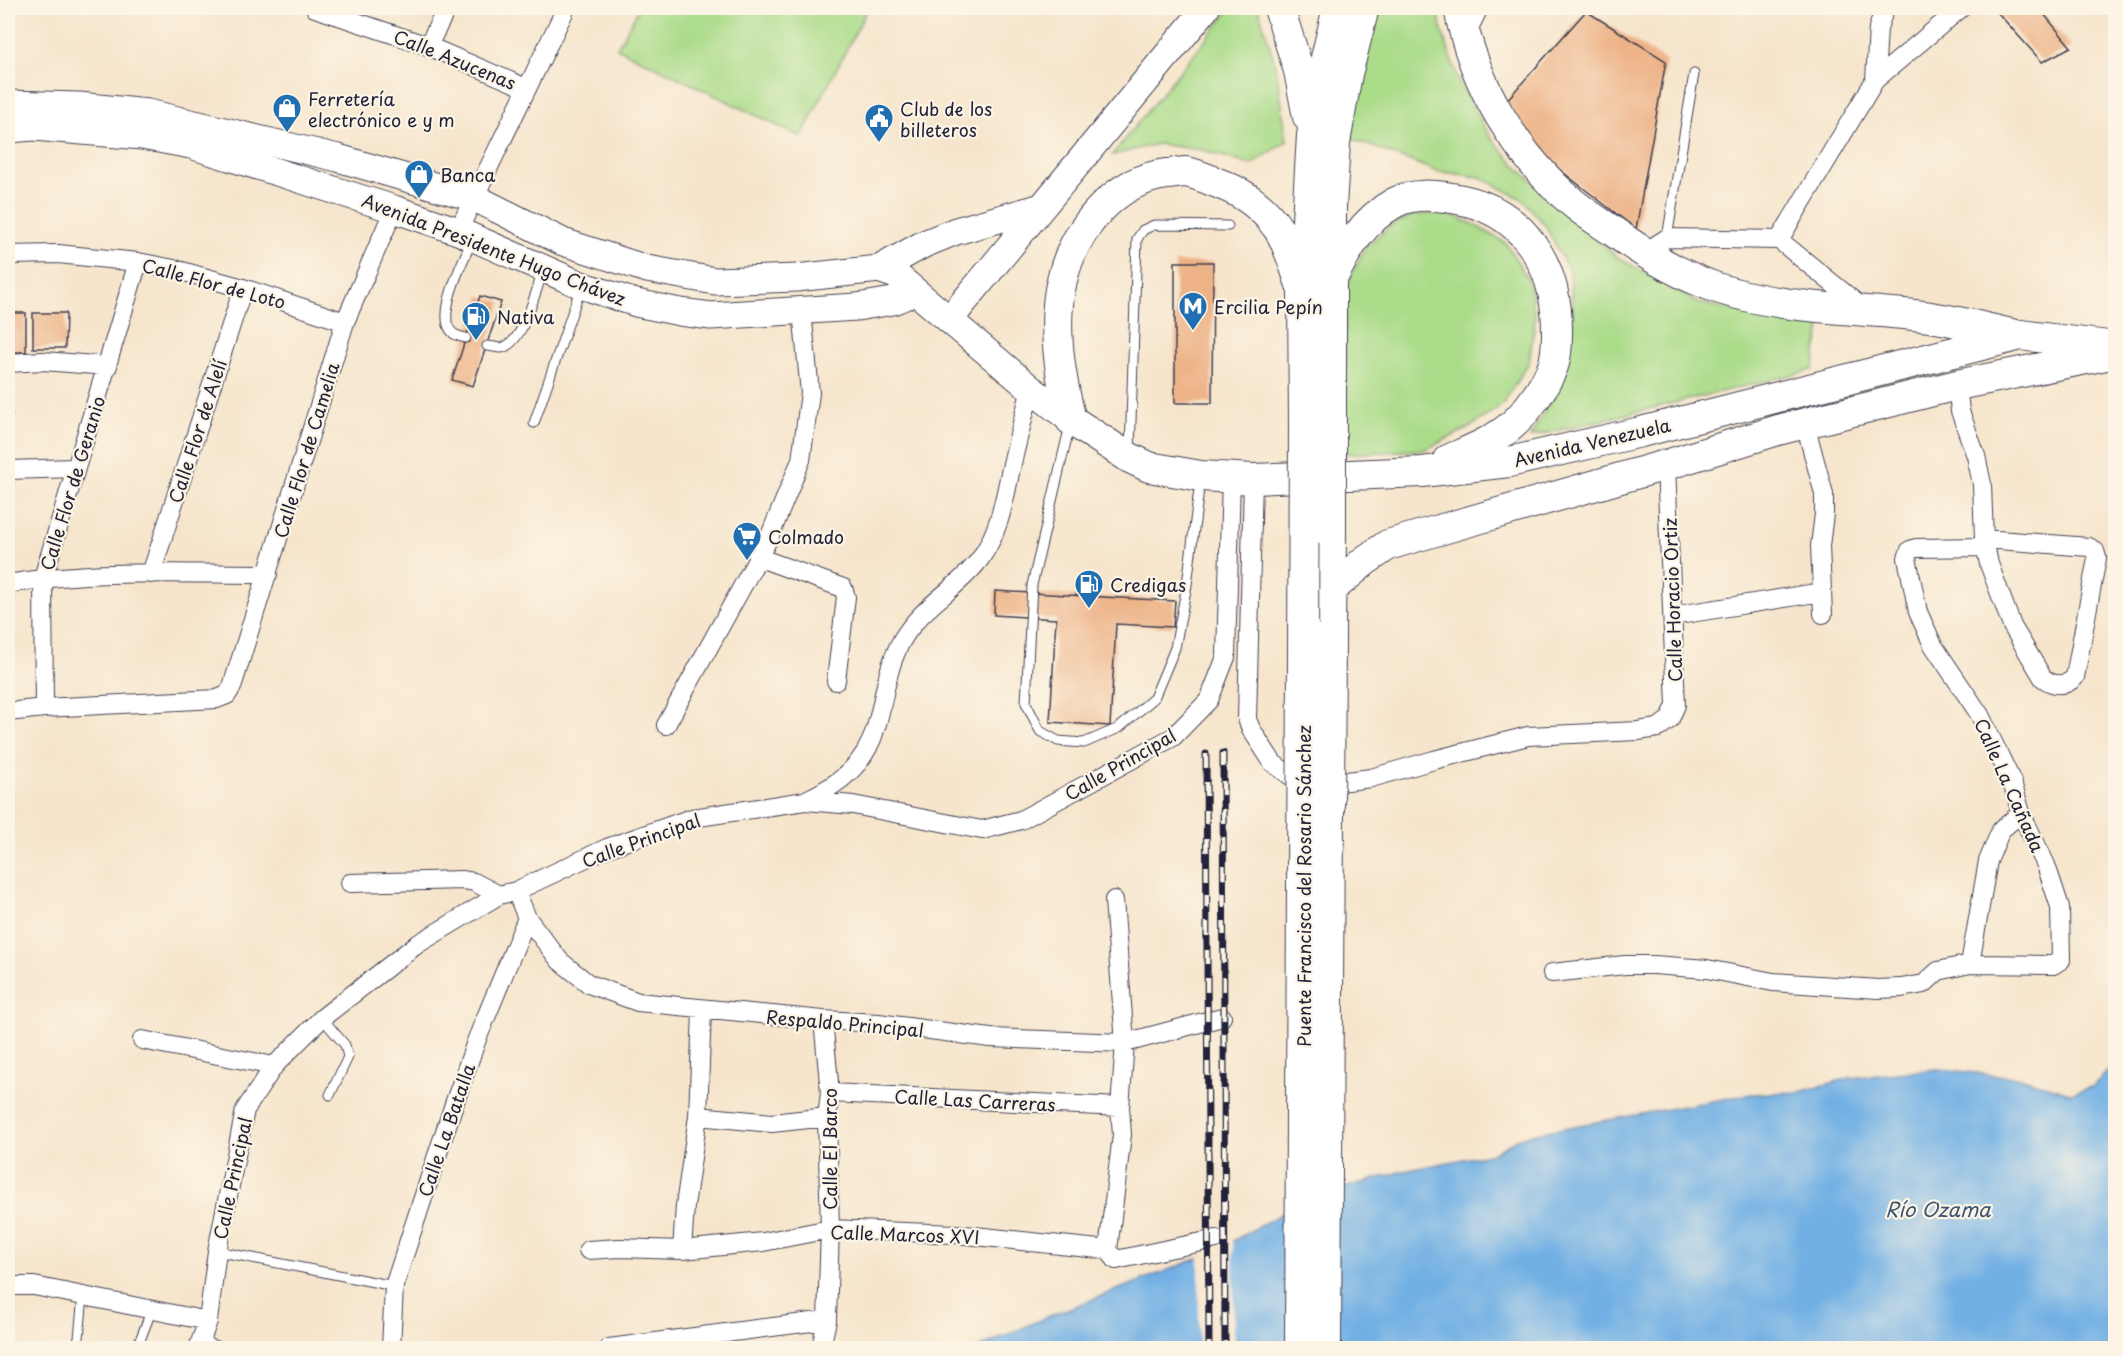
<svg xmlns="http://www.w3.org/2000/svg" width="2123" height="1356" viewBox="0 0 2123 1356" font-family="'Playpen Sans',sans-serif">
	<rect width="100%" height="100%" fill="#fcf5e5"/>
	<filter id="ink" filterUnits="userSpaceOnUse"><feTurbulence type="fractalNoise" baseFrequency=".0167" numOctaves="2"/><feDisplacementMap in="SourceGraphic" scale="12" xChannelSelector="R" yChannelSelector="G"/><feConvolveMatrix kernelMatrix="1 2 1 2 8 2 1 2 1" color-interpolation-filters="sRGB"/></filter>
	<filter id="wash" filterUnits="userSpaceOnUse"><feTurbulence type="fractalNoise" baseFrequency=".008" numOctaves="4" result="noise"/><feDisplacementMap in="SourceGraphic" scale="24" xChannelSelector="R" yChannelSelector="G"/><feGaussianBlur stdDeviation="1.35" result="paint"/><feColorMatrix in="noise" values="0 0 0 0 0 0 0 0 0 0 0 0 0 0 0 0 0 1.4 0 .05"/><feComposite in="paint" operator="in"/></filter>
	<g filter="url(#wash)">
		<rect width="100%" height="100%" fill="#f6e5cc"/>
		<path fill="#abdc8a" stroke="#667f62" stroke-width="1.5" d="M639,8H868L801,137L617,48Z
			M1231,8H1258L1276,66L1287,141L1251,165L1202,150L1158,144L1112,155Z
			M1377,8H1438L1441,28L1459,82L1491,138L1520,170L1617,257L1698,303L1821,326L1813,370L1530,437L1555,393L1568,357L1573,320L1570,273L1545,225L1522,199L1480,177L1436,171L1350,138L1366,46Z
			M1447,213L1473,224L1506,243L1529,281L1535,319L1529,362L1502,405L1467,429L1424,450L1344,454L1345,289L1365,248L1390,226L1414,215Z"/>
		<path fill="#72b0e4" stroke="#4a6990" stroke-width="1.5" d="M2115,1066V1348H978L1042,1319L1212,1253L1286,1211L1326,1193L1404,1171L1494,1153L1516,1139L1536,1133L1751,1094L1800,1092L1849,1078L1938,1069L2023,1078L2070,1093L2092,1087L2110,1069Z"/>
		<path fill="#f6e5cc" d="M1233,1237L1234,1348H1199V1255Z"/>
		<g id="blocks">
			<path fill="#edb286" d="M2004,8H2039L2071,47L2042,62L1998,13Z
				M1586,11L1666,61L1636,229L1542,156L1506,101Z
				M1175,262H1213L1212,403H1175Z
				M480,296L501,302L473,386L452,380Z
				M8,313H26V352H8Z
				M33,313H66L65,348H33Z
				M8,394L12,416L8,417Z
				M995,591L1175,601L1173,627L1116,624L1110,726L1050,722L1056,619L994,615Z"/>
		</g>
	</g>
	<g filter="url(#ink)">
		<use href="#blocks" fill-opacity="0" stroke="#423f51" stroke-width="1.5"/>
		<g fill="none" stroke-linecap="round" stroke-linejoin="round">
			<g stroke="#423f51" stroke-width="11">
				<path id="service" d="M1667,238L1694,74
					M466,338C462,337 456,336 453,333C434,318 464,259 472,240
					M487,346C491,346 497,348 501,348C523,345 536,290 543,271
					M534,423L581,287
					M1070,425L1032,585L1026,703L1040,731L1058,741L1084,743L1119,728L1154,698L1175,648L1187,585L1200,481
					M1130,452L1137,239L1143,230L1154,225L1228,226
					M322,1018L345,1045L348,1057L330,1095
					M217,1251L394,1286
					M200,1341L223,1348
					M74,1348L79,1338L83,1296
					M137,1348L152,1309"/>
			</g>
			<g stroke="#423f51" stroke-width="20">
				<path id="minor" d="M315,8L428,46L526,88
					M1466,34L1479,8
					M428,46L447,8
					M1875,80L1878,28L1885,8
					M458,231L566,8
					M1779,240L1864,309
					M1644,253L1667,238L1779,240L1875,80L1961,8
					M8,255L58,254L138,262L174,269L243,288L345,322
					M8,363L43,361L108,366
					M1957,385L1960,411L1976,456L1982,484L1984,539L1989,564L2012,626L2043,678C2053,686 2066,687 2075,677L2097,558L2095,551L2089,547L1984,539
					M1805,424L1824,494V514L1820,546L1823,614
					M8,470L75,468
					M1253,479L1247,719L1251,729L1273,763L1292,777L1331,783L1371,778L1434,760L1528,736L1638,731L1658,728L1670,719L1676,705L1666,465
					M757,557L843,588L846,597L836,681
					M151,574L243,288
					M8,584C90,569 183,574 268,574
					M1672,616L1822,592
					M44,708L43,578L138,262
					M8,712L44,708L217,699L227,695L232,687L345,322L394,209
					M666,725L769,538L801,460L810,393L802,311
					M806,800C839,785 866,764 876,727C885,698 886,668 902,640C922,605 957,590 980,559C998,533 1003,507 1009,478C1015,448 1023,419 1031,389
					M350,883L463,880L474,882L499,895
					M516,891L527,918L560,961L589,984L638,1002L823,1020L878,1023L990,1038L1125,1043L1222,1017
					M1970,964L1988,861L2001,830L2021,813
					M1552,973L1625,965H1654L1707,969L1773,982L1878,989L1901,988L1924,984L1938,971L1970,964L2053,965L2061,960L2060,907L2046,865L2021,813L2012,782L1980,715L1933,645L1918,612L1907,558L1910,550L1916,548L1985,547
					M142,1040L274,1066
					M830,1093L1120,1107
					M698,1116L772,1123L827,1117
					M588,1250L619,1248L682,1250L763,1242L830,1229L956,1234L1108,1250L1116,1260L1216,1239
					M682,1250L685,1206L698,1116L702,1010
					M1108,1250L1122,1135L1120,1107L1125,1043L1114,900
					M8,1286H34L208,1321
					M198,1348L208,1321L217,1251L245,1110L274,1066L322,1018L416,945L499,895L516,891L607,848L692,818L805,801L853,805L982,830L1021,820L1173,737L1209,700L1226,657L1231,478
					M391,1348L394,1286L454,1104L477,1039L527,918
					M609,1348L827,1320
					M821,1348L827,1320L830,1229L827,1117L830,1093L823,1020"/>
			</g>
			<g stroke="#423f51" stroke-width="29">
				<path id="secondary" d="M8,104L79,106L148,113L338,158L475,198L563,242L647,269L715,281L796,278L879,269L896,275L1031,389L1071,420
					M8,129L34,127L142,136L191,145L394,209L458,231L581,285L636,303L680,312L711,316L857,307L893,301L914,292
					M879,269L924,244L956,231L1042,207
					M949,320L1206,8"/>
			</g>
			<g stroke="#423f51" stroke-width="32">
				<path id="primary" d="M1279,8L1299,71L1308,117
					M1459,8C1473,83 1515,154 1573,203C1586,214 1601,223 1614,232C1646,255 1680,275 1717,288C1780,309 1849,308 1914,315C1947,318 1980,327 2012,334
					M1332,279C1347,248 1364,220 1394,203C1412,193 1434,195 1452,198C1521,208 1557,263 1557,330C1557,343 1557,359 1551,371C1543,389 1527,412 1511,426C1492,442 1470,450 1448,460
					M1303,290C1296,272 1288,241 1277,227C1262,206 1244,193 1220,184C1210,180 1197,174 1186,172C1180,172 1173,174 1167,174C1114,180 1074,230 1062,280C1051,325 1060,377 1071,420L1130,458L1149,467L1201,476L1253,479L1422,472L1509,462L1641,432L2021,335L2116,347
					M1304,424L1303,290L1312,135L1324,66L1338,8
					M1331,428V207L1335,143L1347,74L1364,8
					M1330,590L1366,560L1388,545L1432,532L1666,465L1778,430L1957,385L2111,354
					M1330,634L1331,534"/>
			</g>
			<use href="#service" stroke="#fff" stroke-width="9"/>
			<use href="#minor" stroke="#fff" stroke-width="18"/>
			<use href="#secondary" stroke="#fff" stroke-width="27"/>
			<use href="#primary" stroke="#fff" stroke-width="30"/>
			<g stroke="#22223b" stroke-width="7">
				<path id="rail" d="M1223,753L1225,1348
					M1206,754L1209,1348"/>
			</g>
			<use href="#rail" stroke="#fcf5e5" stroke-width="4.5" stroke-dasharray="14" stroke-linecap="butt"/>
			<g stroke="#423f51" stroke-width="32" stroke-linecap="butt">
				<path id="primary-bridge" d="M1331,428V534
					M1300,1348L1304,424
					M1326,1348L1330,634"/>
			</g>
			<use href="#primary-bridge" stroke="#fff" stroke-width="30"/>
		</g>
	</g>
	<defs>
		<g id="shop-pin" transform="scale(1.5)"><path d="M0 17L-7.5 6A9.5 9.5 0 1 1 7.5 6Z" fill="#1f6fb2" stroke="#fcf5e5"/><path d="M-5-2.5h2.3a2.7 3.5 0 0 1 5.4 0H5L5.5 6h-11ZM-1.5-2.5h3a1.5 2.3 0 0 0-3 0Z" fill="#fff"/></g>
		<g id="civic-pin" transform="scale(1.5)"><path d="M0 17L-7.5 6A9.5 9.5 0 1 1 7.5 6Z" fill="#1f6fb2" stroke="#fcf5e5"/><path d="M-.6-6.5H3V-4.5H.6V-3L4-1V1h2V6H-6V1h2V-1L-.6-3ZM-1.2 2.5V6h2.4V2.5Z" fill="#fff"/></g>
		<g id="metro-pin" transform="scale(1.5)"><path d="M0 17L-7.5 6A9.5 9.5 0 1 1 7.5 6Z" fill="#1f6fb2" stroke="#fcf5e5"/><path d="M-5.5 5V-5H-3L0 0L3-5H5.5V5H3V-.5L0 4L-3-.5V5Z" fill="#fff"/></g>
		<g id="fuel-pin" transform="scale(1.5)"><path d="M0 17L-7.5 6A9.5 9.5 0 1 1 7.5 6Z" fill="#1f6fb2" stroke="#fcf5e5"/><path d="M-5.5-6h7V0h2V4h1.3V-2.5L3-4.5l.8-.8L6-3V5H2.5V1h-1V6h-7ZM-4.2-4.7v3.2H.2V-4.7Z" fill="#fff"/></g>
		<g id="supermarket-pin" transform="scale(1.5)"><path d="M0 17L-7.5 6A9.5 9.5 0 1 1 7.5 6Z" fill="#1f6fb2" stroke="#fcf5e5"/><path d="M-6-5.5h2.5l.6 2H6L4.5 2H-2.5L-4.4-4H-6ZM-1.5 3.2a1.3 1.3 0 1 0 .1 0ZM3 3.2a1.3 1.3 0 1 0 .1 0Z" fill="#fff"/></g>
	</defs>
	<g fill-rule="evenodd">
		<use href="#shop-pin" x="287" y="108"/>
		<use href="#civic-pin" x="879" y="118"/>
		<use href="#shop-pin" x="419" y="174"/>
		<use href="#metro-pin" x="1193" y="306"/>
		<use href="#fuel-pin" x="476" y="316"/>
		<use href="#supermarket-pin" x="747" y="536"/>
		<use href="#fuel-pin" x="1089" y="584"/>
	</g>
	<g text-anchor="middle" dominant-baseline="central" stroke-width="4.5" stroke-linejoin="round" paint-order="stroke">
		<g font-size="18" fill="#22223b" stroke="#fcf5e5">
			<text transform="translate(455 59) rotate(22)">Calle Azucenas</text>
			<text transform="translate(494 249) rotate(21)">Avenida Presidente Hugo Chávez</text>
			<text transform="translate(214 283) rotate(15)">Calle Flor de Loto</text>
			<text transform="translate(197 431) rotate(-72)">Calle Flor de Alelí</text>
			<text transform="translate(1592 442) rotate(-13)">Avenida Venezuela</text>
			<text transform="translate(306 450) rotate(-73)">Calle Flor de Camelia</text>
			<text transform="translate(72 483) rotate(-73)">Calle Flor de Geranio</text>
			<text transform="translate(1672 600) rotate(-92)">Calle Horacio Ortiz</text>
			<text transform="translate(1120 764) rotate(-30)">Calle Principal</text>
			<text transform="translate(2010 785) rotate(66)">Calle La Cañada</text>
			<text transform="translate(641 840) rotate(-20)">Calle Principal</text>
			<text transform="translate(1303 886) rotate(-90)">Puente Francisco del Rosario Sánchez</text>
			<text transform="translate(845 1023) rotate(5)">Respaldo Principal</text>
			<text transform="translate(975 1100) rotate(3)">Calle Las Carreras</text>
			<text transform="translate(446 1130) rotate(-71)">Calle La Batalla</text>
			<text transform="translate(829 1149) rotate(-90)">Calle El Barco</text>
			<text transform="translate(232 1178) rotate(-78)">Calle Principal</text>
			<text transform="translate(905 1234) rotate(2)">Calle Marcos XVI</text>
		</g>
		<g font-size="18" fill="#22223b" stroke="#fcf5e5" text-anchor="start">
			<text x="308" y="98">Ferretería<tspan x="308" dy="21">electrónico e y m</tspan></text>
			<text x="900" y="108">Club de los<tspan x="900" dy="21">billeteros</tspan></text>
			<text x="440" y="174">Banca</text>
			<text x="1214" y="306">Ercilia Pepín</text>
			<text x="497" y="316">Nativa</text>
			<text x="768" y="536">Colmado</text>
			<text x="1110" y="584">Credigas</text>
		</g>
		<g font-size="20" font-style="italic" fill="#3e5476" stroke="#fcf5e5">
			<text x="1938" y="1209">Río Ozama</text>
		</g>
	</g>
	<rect width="2123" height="1356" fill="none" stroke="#fcf5e5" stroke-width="30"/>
</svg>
